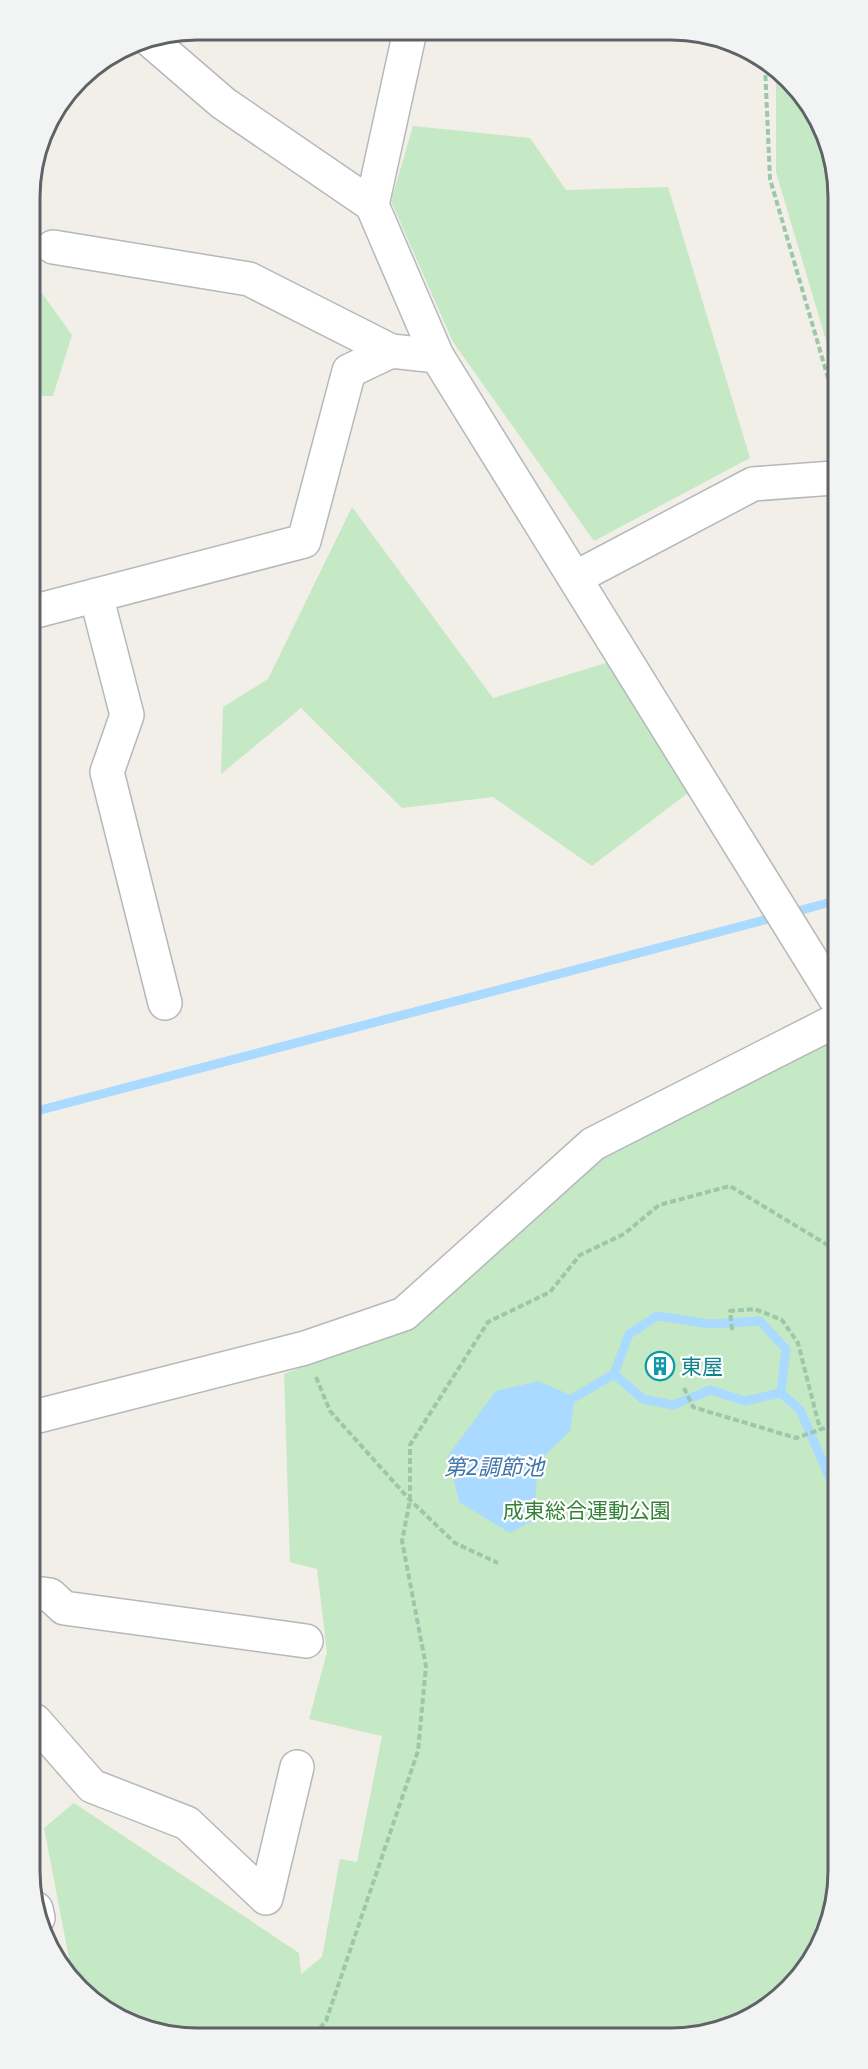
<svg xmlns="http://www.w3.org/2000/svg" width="868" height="2069" viewBox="0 0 868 2069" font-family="'Noto Sans','Noto Sans JP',sans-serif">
	<rect width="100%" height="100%" fill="#f1efe8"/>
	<path fill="#c5e8c5" d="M776,72L789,79L832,155L833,364L776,172Z
		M413,126L530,138L566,190L668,187L750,458L594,541L453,342L391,201Z
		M31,278L72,335L53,396H31Z
		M352,507L493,698L612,661L693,789L592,866L493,797L402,808L301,708L221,774L223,707L268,679Z
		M835,1038L838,1882L825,1935L797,1982L713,2033L165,2036L79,1990L73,1979L44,1828L74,1803L299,1953L301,1974L322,1957L340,1859L357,1862L382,1736L309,1719L327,1652L317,1569L290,1562L284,1374L415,1323L603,1159Z"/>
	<path fill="#aadaff" d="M538,1381L575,1397L570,1431L537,1463L535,1519L510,1533L459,1502L448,1456L496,1391Z"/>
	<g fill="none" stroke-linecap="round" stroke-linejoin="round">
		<path stroke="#aadaff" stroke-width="9" d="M790,913L835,901
			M33,1112L776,917
			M614,1374L629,1334L657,1316L710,1324L760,1321L786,1349L781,1393
			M575,1397L614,1374L643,1399L673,1405L710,1390L745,1401L781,1393L800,1410L836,1492"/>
	</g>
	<path fill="#cccac5" d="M655,1357L665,1359L669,1367L664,1375L654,1374L650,1365Z"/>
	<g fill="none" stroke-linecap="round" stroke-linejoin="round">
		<g stroke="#b5b8bc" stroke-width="36">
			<path id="minor" d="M410,31L372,205L437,356L835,998
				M150,40L223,103L372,205
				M53,247L249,279L391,351
				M575,578L753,484L833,478
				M96,595L127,715L107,772L165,1003
				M32,612L304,541L349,371L391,351L437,356
				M34,1417L305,1348L404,1314L593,1144L835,1021
				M35,1593L50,1595L64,1608L306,1641
				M35,1721L92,1786L187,1823L266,1898L297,1767
				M36,1909L38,1918"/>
		</g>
		<path stroke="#9cc7a9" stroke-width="4" stroke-dasharray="6 3" stroke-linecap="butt" d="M765,66L770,179L833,395
			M732,1330L730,1311L755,1309L782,1320L798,1343L820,1429
			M316,1377L330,1411L410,1500L455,1543L498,1563
			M684,1388L693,1407L796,1438L836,1424
			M314,2035L326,2021L418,1751L426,1666L402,1541L410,1500V1445L488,1322L550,1292L580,1255L624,1234L659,1205L730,1186L836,1250"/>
		<use href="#minor" stroke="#fff" stroke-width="33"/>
	</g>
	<defs>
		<g id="building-ring" transform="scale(1.5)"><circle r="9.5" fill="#fff" stroke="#0f9aa8" stroke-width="1.5"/><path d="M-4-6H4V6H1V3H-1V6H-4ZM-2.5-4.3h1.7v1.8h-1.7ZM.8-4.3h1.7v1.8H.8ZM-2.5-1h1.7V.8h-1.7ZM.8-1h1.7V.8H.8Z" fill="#0f9aa8"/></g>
	</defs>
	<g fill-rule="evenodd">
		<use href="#building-ring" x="660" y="1366"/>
	</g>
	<g text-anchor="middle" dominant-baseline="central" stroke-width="4.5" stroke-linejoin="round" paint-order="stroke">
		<g font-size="21" fill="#0d838f" stroke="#fff" text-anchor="start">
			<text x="681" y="1366">東屋</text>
		</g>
		<g font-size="21" fill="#348238" stroke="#fff">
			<text x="587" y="1510">成東総合運動公園</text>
		</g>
		<g font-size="22" font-style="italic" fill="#4174aa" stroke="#fff">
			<text x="494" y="1466">第2調節池</text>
		</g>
	</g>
	<path d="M0 0H868V2069H0ZM197 40H671A157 157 0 0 1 828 197V1871A157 157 0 0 1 671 2028H197A157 157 0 0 1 40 1871V197A157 157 0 0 1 197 40Z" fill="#f2f3f3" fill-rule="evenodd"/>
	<path fill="none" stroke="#5f6368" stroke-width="3" d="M197 40H671A157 157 0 0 1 828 197V1871A157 157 0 0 1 671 2028H197A157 157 0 0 1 40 1871V197A157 157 0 0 1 197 40Z"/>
</svg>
